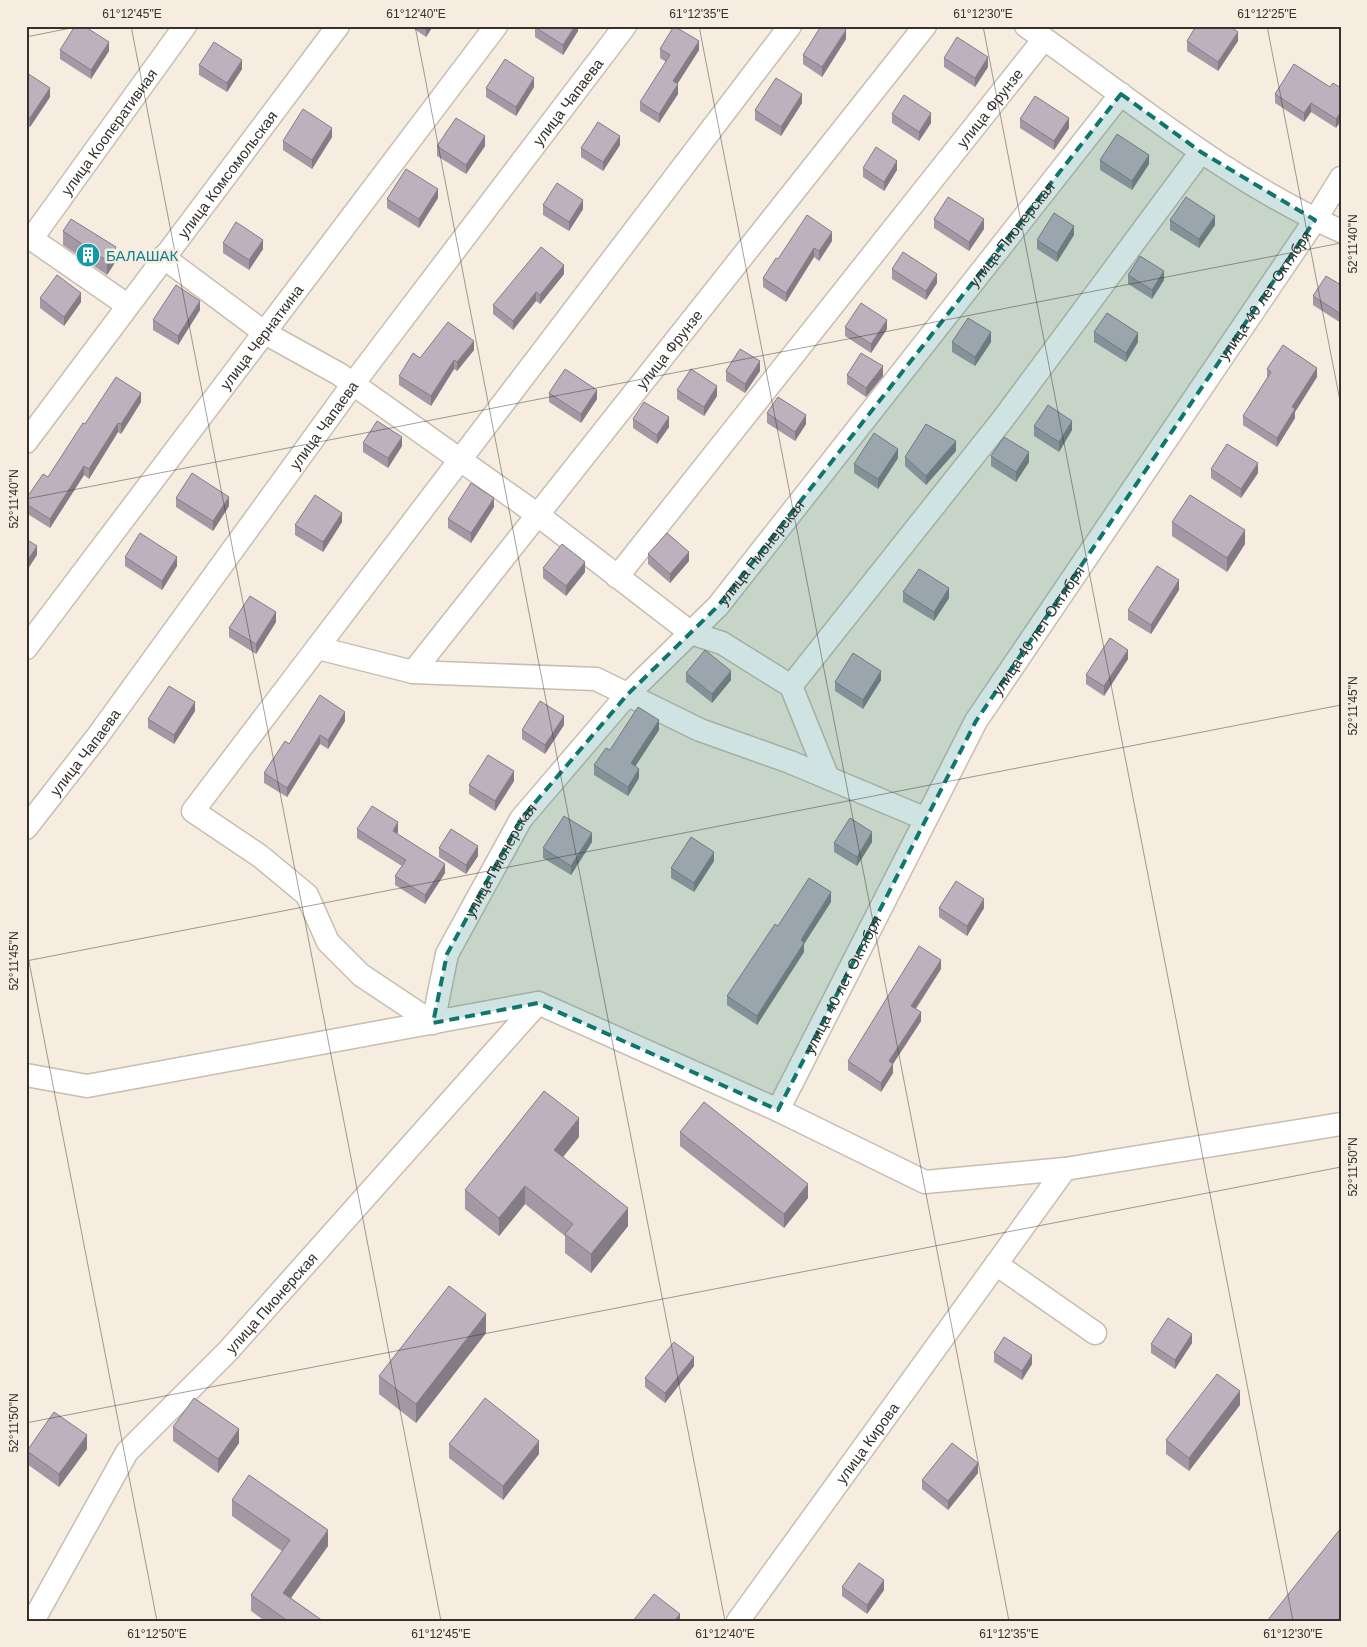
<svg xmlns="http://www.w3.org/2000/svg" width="1367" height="1647" viewBox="0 0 1367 1647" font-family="Helvetica,sans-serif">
	<rect width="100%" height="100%" fill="#f6ecdf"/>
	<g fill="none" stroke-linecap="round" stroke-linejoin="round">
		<g stroke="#c7bdb0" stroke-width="25">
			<g id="minor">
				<path id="s1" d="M790,26L193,811L260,856L307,895L328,942L361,975L433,1023L447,954L521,819L627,695L718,606L1121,94"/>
				<path d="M1026,26C1128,97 1226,180 1341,231"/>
				<path d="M26,235L127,305"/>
				<path id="s2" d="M32,238L185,26"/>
				<path d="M163,257L265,333L339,374L538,515L691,633L722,643L791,686L828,778"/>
				<path id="s3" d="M26,442L338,26"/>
				<path id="s4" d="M617,577L1044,39"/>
				<path id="s5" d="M26,648L496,26"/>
				<path d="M318,648L413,672L596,679L700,730L790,762L926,819"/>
				<path id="s6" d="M413,672L925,26"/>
				<path d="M791,686L1003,419L1201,152"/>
				<path id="s7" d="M26,828L97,737L353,384L625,26"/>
				<path d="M26,1075L87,1086L538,1003L778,1110L925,1182L1065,1169L1341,1124"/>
				<path id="s8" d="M778,1110L976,721L1315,220L1341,178"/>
				<path d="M996,1264L1095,1333"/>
				<path id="s9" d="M33,1621L127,1452L228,1351L538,1003"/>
				<path id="s10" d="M738,1621L1065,1169"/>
			</g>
		</g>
		<use href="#minor" stroke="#fff" stroke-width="22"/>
	</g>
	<path fill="#a398a3" d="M410,26H433L426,37Z
		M578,26V31L563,55L535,37V27Z
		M846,39L822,77L803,64V55Z
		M1187,41H1238L1218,71L1187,51Z
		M660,49L699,50L677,84L678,94L659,123L640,111V102L666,62L660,58Z
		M60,50L109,51L91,79L60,59Z
		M944,58L988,67L975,87L944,67Z
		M199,65L242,69L227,92L199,75Z
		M26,74L50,97L30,127L26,125Z
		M534,87L516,116L486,97V88Z
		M1330,87L1341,88L1336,128L1311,112L1304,122L1275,103V94Z
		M802,103L781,136L755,120V110Z
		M892,114L931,123L919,141L892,123Z
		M1020,119L1069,128L1054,150L1020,128Z
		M332,137L312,169L283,150V141Z
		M620,145L603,171L581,157V148Z
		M437,146H485L466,174L437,156Z
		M1100,160L1149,164L1132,190L1100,170Z
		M863,168L897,170L884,191L863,177Z
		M438,198L419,228L387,208V199Z
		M543,205L583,209L569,231L543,215Z
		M934,219L984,229L969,251L934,228Z
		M1170,220L1215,225L1199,248L1170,230Z
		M63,231L116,261L107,275L63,245Z
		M1074,235L1057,262L1037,249V240Z
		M832,241L819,261L814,257L786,302L763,287V278L778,259Z
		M223,243L263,249L249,270L223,253Z
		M892,269L937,283L926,300L892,279Z
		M564,274L540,304L536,301L513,330L493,314V305Z
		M1128,275L1164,280L1152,299L1128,284Z
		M1341,285V323L1313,305V296Z
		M40,298L81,302L64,326L40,308Z
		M200,310L178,345L153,330V320Z
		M845,327L887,329L871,353L845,336Z
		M1094,332L1138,342L1126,362L1094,342Z
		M952,342H991L975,366L952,352Z
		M474,350L457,371L454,369L431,406L399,385V376L420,358Z
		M1267,369L1317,377L1295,412V418L1277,447L1243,425V416L1267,378Z
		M726,371H760L745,393L726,381Z
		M847,375L883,376L866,397L847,384Z
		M677,390L717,396L704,416L677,399Z
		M549,393L597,399L581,423L549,402Z
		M141,402L121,434L118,432L89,479L84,475L50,528L26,513V499L48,477L85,424Z
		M767,413L806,424L795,441L767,423Z
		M633,419L669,427L657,444L633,428Z
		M1034,426L1072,430L1059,452L1034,436Z
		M363,443L402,446L388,468L363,452Z
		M956,451L926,485L905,466V457Z
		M991,456L1029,462L1016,482L991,466Z
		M898,458L878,489L854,473V464Z
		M1211,469L1258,473L1241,498L1211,478Z
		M176,498L229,506L213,531L176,507Z
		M494,507L471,543L448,528V519Z
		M342,522L323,552L295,535V525Z
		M1172,522L1245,544L1227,572L1172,536Z
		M648,554L689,561L670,583L648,564Z
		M125,557L177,566L162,590L125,566Z
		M543,568L585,572L566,596L543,578Z
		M1179,590L1151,634L1128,620V610Z
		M903,592L949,598L934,621L903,602Z
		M276,622L256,654L229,637V628Z
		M1128,659L1104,696L1086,684V675Z
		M686,673L731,680L712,703L686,682Z
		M881,680L863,709L835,691V682Z
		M195,711L174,744L148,728V719Z
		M345,721L328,749L320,744L287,797L264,783V773L289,744Z
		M564,725L545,754L522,739V730Z
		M659,730L635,766L639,778L628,796L594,775V765L610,750Z
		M514,781L495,811L469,794V785Z
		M357,829L398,832L397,833L445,873L425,904L395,885V876L402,866L357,838Z
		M592,842L571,875L543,858V848Z
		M872,842L857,866L834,852V843Z
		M439,848L478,856L466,874L439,857Z
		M714,861L694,892L671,878V868Z
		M831,902L804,944V952L757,1025L727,1005V996L778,926Z
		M939,908H984L967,936L939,917Z
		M941,969L916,1009L921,1021L893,1064V1073L881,1092L848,1070V1061Z
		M680,1132L808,1198L784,1228L680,1146Z
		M579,1137L563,1157L628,1226L591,1273L565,1253V1236L525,1204L499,1236L465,1209V1190Z
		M486,1333L416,1423L379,1394V1376Z
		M1192,1343L1175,1369L1151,1353V1344Z
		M994,1353L1032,1364L1022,1380L994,1362Z
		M694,1366L665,1403L645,1387V1378Z
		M1240,1405L1189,1471L1166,1454V1440Z
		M173,1427L239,1443L218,1473L173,1441Z
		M449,1444L539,1454L503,1500L449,1458Z
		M87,1449L59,1487L27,1464V1451Z
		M978,1473L948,1510L922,1489V1480Z
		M232,1500L328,1546L291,1598L323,1621H265L251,1611V1595L282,1551L232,1516Z
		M842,1587L884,1590L867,1614L842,1596Z"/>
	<path fill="#847c84" d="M427,26H433L426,37V28Z
		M575,26H578V31L563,55V45Z
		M846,30V39L822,77V67Z
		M1238,32V41L1218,71V62Z
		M699,41V50L673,91V81Z
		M109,42V51L91,79V70Z
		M988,57V67L975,87V78Z
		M242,60V69L227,92V83Z
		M534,78V87L516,116V107Z
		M678,84V94L659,123V114Z
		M50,88V97L30,127V118Z
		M802,94V103L781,136V127Z
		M1311,103V112L1304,122V113Z
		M1341,112V121L1336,128V119Z
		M931,113V123L919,141V132Z
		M1069,118V128L1054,150V141Z
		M332,128V137L312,169V160Z
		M485,136V146L466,174V165Z
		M620,136V145L603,171V162Z
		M1149,155V164L1132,190V181Z
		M897,161V170L884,191V182Z
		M438,189V198L419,228V219Z
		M583,200V209L569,231V222Z
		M1215,216V225L1199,248V239Z
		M984,219V229L969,251V242Z
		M1074,226V235L1057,262V253Z
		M832,232V241L819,261V251Z
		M263,240V249L249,270V260Z
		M116,247V261L107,275V261Z
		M814,248V257L786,302V293Z
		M564,265V274L540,304V295Z
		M1164,271V280L1152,299V290Z
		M937,274V283L926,300V291Z
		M536,292V301L513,330V321Z
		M81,293V302L64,326V317Z
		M200,301V310L178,345V336Z
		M887,320V329L871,353V344Z
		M991,332V342L975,366V357Z
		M1138,333V342L1126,362V353Z
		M474,341V350L457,371V362Z
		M454,360V369L431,406V396Z
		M760,361V371L745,393V384Z
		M883,366V376L866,397V388Z
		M1317,368V377L1295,412V418L1277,447V438L1292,407Z
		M717,386V396L704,416V407Z
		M597,390V399L581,423V414Z
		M141,393V402L121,434V424Z
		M806,415V424L795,441V432Z
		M669,417V427L657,444V435Z
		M1072,421V430L1059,452V442Z
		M118,423V432L89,479V469Z
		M402,437V446L388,468V458Z
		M956,441V451L926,485V476Z
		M898,449V458L878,489V479Z
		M1029,452V462L1016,482V472Z
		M1258,463V473L1241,498V489Z
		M84,466V475L50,528V519Z
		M229,497V506L213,531V521Z
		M494,498V507L471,543V533Z
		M342,513V522L323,552V542Z
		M1245,530V544L1227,572V558Z
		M37,546V555L26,572V563Z
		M689,552V561L670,583V574Z
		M177,557V566L162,590V581Z
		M585,562V572L566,596V586Z
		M1179,580V590L1151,634V625Z
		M949,588V598L934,621V612Z
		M276,612V622L256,654V644Z
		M1128,650V659L1104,696V686Z
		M731,671V680L712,703V694Z
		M881,671V680L863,709V700Z
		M195,702V711L174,744V735Z
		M345,712V721L328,749V740Z
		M564,716V725L545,754V745Z
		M659,720V730L631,773V763Z
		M320,735V744L287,797V788Z
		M639,769V778L628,796V787Z
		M514,771V781L495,811V801Z
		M398,822V832L393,840V831Z
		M872,832V842L857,866V857Z
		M592,833V842L571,875V866Z
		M478,846V856L466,874V865Z
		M714,852V861L694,892V883Z
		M445,864V873L425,904V895Z
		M831,892V902L804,944V952L757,1025V1016L801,940Z
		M984,899V908L967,936V926Z
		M941,960V969L911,1015V1006Z
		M921,1012V1021L893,1064V1073L881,1092V1083L889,1061Z
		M579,1118V1137L554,1168V1150Z
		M808,1184V1198L784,1228V1214Z
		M525,1186V1204L499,1236V1218Z
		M628,1208V1226L591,1273V1254Z
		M486,1314V1333L416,1423V1404Z
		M1192,1334V1343L1175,1369V1360Z
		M1032,1355V1364L1022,1380V1371Z
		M694,1357V1366L665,1403V1393Z
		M1240,1391V1405L1189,1471V1458Z
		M239,1429V1443L218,1473V1459Z
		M87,1435V1449L59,1487V1474Z
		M539,1441V1454L503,1500V1486Z
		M978,1463V1473L948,1510V1501Z
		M328,1530V1546L283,1609V1593Z
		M884,1580V1590L867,1614V1605Z
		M680,1614V1621H674Z"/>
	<path fill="#bdb1bd" stroke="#847c84" d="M75,26H84L109,42L91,70L60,50Z
		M536,26H575L563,45L535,27Z
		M674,26L699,41L673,81L678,84L659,114L640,102L670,55L660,49Z
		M821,26H841L846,30L822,67L803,55Z
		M1196,26H1229L1238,32L1218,62L1187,41Z
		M957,37L988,57L975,78L944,58Z
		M214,42L242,60L227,83L199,65Z
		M505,59L534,78L516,107L486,88Z
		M1294,64L1330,87L1333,83L1341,88V112L1336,119L1311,103L1304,113L1275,94Z
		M27,73L50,88L30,118L26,116Z
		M776,78L802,94L781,127L755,110Z
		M904,95L931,113L919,132L892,114Z
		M1035,96L1069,118L1054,141L1020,119Z
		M303,109L332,128L312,160L283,141Z
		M456,118L485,136L466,165L437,146Z
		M598,122L620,136L603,162L581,148Z
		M1117,134L1149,155L1132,181L1100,160Z
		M876,147L897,161L884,182L863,168Z
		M406,169L438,189L419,219L387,199Z
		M557,183L583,200L569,222L543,205Z
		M948,197L984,219L969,242L934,219Z
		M1186,197L1215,216L1199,239L1170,220Z
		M1054,213L1074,226L1057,253L1037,240Z
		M807,215L832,232L819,251L814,248L786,293L763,278L776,258L778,259Z
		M71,219L116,247L107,261L63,231Z
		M236,222L263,240L249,260L223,243Z
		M541,247L564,265L540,295L536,292L513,321L493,305Z
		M903,252L937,274L926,291L892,269Z
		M1140,256L1164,271L1152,290L1128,275Z
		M57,275L81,293L64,317L40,298Z
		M1326,276L1341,285V314L1313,296Z
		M176,285L200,301L178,336L153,320Z
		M861,303L887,320L871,344L845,327Z
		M1107,313L1138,333L1126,353L1094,332Z
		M968,318L991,332L975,357L952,342Z
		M448,322L474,341L457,362L454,360L431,396L399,376L413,353L420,358Z
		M1283,345L1317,368L1292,407L1295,409L1277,438L1243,416L1271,372L1267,369Z
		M740,349L760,361L745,384L726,371Z
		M861,353L883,366L866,388L847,375Z
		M565,369L597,390L581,414L549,393Z
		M691,369L717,386L704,407L677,390Z
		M116,377L141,393L121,424L118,423L89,469L84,466L50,519L26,504V499L43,474L48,477L83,423L85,424Z
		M778,397L806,415L795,432L767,413Z
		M644,402L669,417L657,435L633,419Z
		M1048,405L1072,421L1059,442L1034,426Z
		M377,421L402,437L388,458L363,443Z
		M926,424L956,441L926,476L905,457Z
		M874,433L898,449L878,479L854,464Z
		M1004,437L1029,452L1016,472L991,456Z
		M1227,444L1258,463L1241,489L1211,469Z
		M192,473L229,497L213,521L176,498Z
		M471,483L494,498L471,533L448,519Z
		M315,495L342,513L323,542L295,525Z
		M1190,495L1245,530L1227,558L1172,522Z
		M140,533L177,557L162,581L125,557Z
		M667,533L689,552L670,574L648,554Z
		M26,539L37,546L26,563Z
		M562,544L585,562L566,586L543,568Z
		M1157,566L1179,580L1151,625L1128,610Z
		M919,569L949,588L934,612L903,592Z
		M250,596L276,612L256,644L229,628Z
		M1110,638L1128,650L1104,686L1086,675Z
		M705,650L731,671L712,694L686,673Z
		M853,653L881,671L863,700L835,682Z
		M169,686L195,702L174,735L148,719Z
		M320,695L345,712L328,740L320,735L287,788L264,773L285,741L289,744Z
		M540,701L564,716L545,745L522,730Z
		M638,707L659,720L631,763L639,769L628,787L594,765L606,748L610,750Z
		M488,755L514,771L495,801L469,785Z
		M372,806L398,822L393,831L445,864L425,895L395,876L406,860L357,829Z
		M564,816L592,833L571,866L543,848Z
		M850,818L872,832L857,857L834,843Z
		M451,829L478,846L466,865L439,848Z
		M691,837L714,852L694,883L671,868Z
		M809,878L831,892L801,940L804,943L757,1016L727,996L775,924L778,926Z
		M956,881L984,899L967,926L939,908Z
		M919,946L941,960L911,1006L921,1012L889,1061L893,1064L881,1083L848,1061Z
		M544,1091L579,1118L554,1150L628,1208L591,1254L565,1234L573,1224L525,1186L499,1218L465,1190Z
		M704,1102L808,1184L784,1214L680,1132Z
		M449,1286L486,1314L416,1404L379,1376Z
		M1168,1318L1192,1334L1175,1360L1151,1344Z
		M1004,1337L1032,1355L1022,1371L994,1353Z
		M674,1342L694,1357L665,1393L645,1378Z
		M1217,1374L1240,1391L1189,1458L1166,1440Z
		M194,1398L239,1429L218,1459L173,1427Z
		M485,1398L539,1441L503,1486L449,1444Z
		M54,1412L87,1435L59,1474L27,1451Z
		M952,1443L978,1463L948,1501L922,1480Z
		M249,1475L328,1530L283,1593L323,1621H288L251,1595L290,1540L232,1500Z
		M1341,1528V1621H1267Z
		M859,1563L884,1580L867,1605L842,1587Z
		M654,1594L680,1614L674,1621H633Z"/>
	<path fill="#0f766e" fill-opacity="0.2" stroke="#0f766e" stroke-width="4" stroke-dasharray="10 6" stroke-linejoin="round" d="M1121,94L1201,152L1315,220L976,721L778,1110L538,1003L433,1023L447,954L521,819L627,695L718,606Z"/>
	<path fill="none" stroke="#35312c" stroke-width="1" stroke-opacity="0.45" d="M131,26L441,1621M415,26L725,1621M699,26L1009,1621M983,26L1293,1621M1267,26L1341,406M26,37L81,26M26,499L1341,243M26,946L157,1621M26,961L1341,705M26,1423L1341,1167"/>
	<defs>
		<g id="building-disc" transform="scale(1.25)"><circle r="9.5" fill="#0f9aa8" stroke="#f6ecdf"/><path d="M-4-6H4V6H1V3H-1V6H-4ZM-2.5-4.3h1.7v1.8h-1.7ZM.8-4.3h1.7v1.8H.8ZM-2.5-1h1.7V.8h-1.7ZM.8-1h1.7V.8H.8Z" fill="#fff"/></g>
	</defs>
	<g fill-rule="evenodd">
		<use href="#building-disc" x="88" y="255"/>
	</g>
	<g text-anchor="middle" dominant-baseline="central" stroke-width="5" stroke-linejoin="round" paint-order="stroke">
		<g font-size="15" fill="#35312c" stroke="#f6ecdf">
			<text stroke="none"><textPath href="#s7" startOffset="906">улица Чапаева</textPath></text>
			<text stroke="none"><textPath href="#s4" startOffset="599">улица Фрунзе</textPath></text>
			<text stroke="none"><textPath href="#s2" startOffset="131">улица Кооперативная</textPath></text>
			<text stroke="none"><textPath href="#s3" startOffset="335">улица Комсомольская</textPath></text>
			<text stroke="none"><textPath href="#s1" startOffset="2301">улица Пионерская</textPath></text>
			<text stroke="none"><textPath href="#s8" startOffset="951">улица 40 лет Октября</textPath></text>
			<text stroke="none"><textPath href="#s5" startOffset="390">улица Чернаткина</textPath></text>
			<text stroke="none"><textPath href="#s6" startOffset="412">улица Фрунзе</textPath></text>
			<text stroke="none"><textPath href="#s7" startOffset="501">улица Чапаева</textPath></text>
			<text stroke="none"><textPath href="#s1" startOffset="1896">улица Пионерская</textPath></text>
			<text stroke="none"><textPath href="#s8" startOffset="546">улица 40 лет Октября</textPath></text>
			<text stroke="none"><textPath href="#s7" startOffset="96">улица Чапаева</textPath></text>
			<text stroke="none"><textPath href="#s1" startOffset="1491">улица Пионерская</textPath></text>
			<text stroke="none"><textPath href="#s8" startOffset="141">улица 40 лет Октября</textPath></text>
			<text stroke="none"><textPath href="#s9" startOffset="401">улица Пионерская</textPath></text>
			<text stroke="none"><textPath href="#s10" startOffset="220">улица Кирова</textPath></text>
		</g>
		<g font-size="15" fill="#0d838f" stroke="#f6ecdf" text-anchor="start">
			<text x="106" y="255">БАЛАШАК</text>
		</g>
	</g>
	<rect width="1367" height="1647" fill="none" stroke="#f6ecdf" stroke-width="55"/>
	<rect x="28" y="28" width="1312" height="1592" fill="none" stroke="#35312c" stroke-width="2"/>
	<g font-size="12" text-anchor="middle" fill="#35312c">
		<text x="132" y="18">61°12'45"E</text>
		<text x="416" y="18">61°12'40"E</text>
		<text x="699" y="18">61°12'35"E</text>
		<text x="983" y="18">61°12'30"E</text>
		<text x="1267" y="18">61°12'25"E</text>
		<text transform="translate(1353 244) rotate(-90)" y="4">52°11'40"N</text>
		<text transform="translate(14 499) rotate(-90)" y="4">52°11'40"N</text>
		<text transform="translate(1353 706) rotate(-90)" y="4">52°11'45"N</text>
		<text transform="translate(14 961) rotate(-90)" y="4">52°11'45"N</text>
		<text transform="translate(1353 1167) rotate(-90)" y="4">52°11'50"N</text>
		<text transform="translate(14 1423) rotate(-90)" y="4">52°11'50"N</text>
		<text x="157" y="1638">61°12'50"E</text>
		<text x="441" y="1638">61°12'45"E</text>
		<text x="725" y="1638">61°12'40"E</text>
		<text x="1009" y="1638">61°12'35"E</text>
		<text x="1293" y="1638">61°12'30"E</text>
	</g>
</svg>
